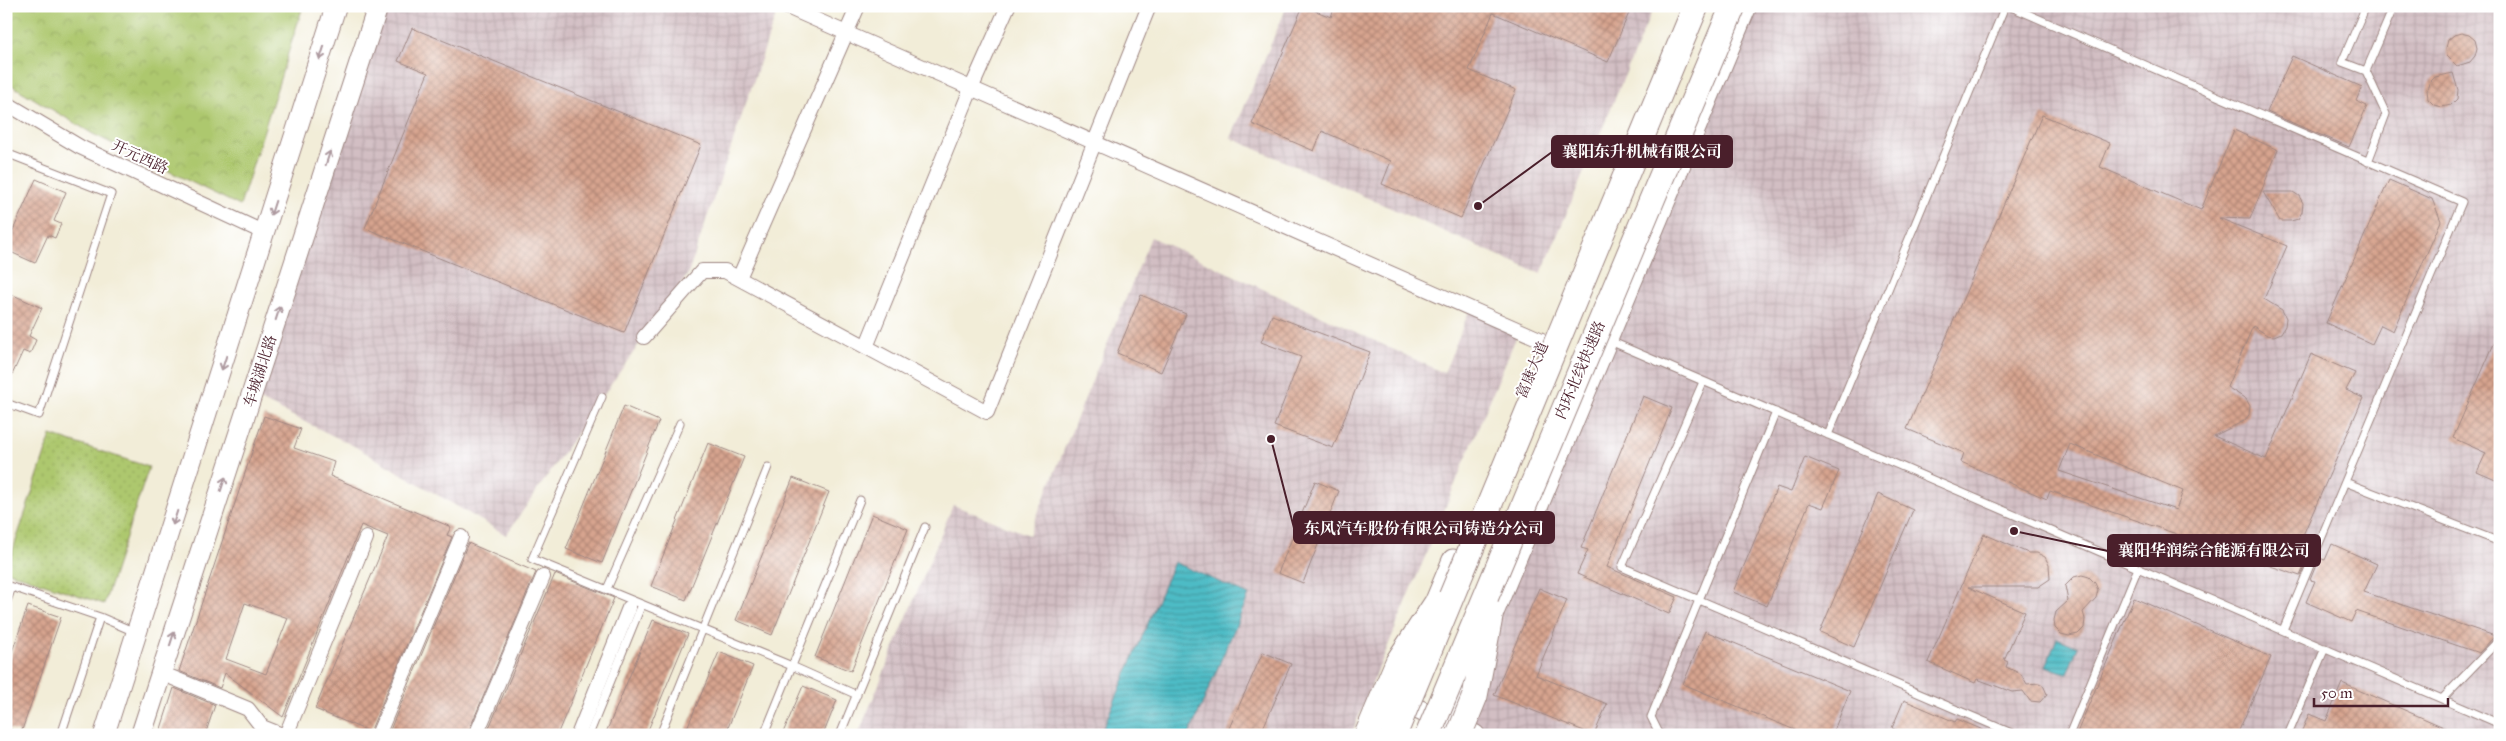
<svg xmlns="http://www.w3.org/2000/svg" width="2506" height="741" viewBox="0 0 2506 741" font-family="'IM FELL Great Primer','Noto Serif SC',serif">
	<defs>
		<pattern id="industrial-grid" width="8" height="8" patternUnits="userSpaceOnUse" patternTransform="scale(1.25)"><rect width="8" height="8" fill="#d2bec3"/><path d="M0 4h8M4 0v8" fill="none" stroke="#b6a3a8"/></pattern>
		<pattern id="grass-dots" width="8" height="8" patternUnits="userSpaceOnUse" patternTransform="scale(1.25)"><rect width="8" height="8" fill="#adc86e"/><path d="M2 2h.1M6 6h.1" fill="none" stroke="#96ab5f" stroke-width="1.8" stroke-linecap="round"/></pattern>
		<pattern id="park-crowns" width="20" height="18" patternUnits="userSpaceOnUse" patternTransform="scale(1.25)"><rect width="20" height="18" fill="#adc86e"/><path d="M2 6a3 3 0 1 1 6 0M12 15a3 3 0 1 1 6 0" fill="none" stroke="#96ab5f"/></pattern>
		<pattern id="water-rules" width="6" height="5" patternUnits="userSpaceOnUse" patternTransform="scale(1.25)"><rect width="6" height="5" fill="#4ebcc6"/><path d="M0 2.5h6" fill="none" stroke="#4398a1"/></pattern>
		<pattern id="building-cross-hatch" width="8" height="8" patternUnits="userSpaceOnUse" patternTransform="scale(1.25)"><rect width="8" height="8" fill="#d7a48f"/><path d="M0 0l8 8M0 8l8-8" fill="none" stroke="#b08575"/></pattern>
	</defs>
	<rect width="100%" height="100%" fill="#fff"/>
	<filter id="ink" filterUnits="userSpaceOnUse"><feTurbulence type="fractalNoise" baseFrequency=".02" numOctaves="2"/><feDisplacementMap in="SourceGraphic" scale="10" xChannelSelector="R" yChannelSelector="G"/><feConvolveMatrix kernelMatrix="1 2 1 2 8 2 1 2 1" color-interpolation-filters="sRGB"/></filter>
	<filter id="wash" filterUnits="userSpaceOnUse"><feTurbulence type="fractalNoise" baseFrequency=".0096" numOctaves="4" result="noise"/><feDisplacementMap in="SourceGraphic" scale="20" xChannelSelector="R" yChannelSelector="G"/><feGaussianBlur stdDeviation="1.12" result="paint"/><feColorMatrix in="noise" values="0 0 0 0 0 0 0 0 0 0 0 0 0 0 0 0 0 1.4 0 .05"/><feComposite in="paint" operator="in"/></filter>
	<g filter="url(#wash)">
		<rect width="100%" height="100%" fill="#f2edd8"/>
		<path fill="url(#industrial-grid)" d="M378,6H779L688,274L506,535L354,446L252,396Z
			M1287,6H1654L1541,274L1231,138Z
			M1746,6H2500V735H1442Z
			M1151,237L1444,373L1470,309L1519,330L1351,735H858L953,505L1029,535Z"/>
		<path fill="url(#grass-dots)" stroke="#7c744c" d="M51,435L149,467L104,604L6,571Z"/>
		<path fill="url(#park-crowns)" stroke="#7c744c" d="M6,6H303L240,206L93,134L6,82Z"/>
		<path fill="url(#water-rules)" stroke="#4c6e78" d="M1174,562L1249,595L1189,735H1100Z
			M2057,638L2078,647L2067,674L2046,666Z"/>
		<g id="blocks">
			<path fill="url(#building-cross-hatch)" fill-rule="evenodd" d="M1303,6L1331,17L1335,6H1632L1608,62L1493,13L1469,70L1516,90L1461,218L1382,184L1391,161L1322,131L1314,151L1252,124Z
				M412,28L701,145L624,333L365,228L428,73L398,61Z
				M2461,33L2469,35L2475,40L2477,48L2475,56L2470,62L2457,66L2447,56L2446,48L2448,40L2454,35Z
				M2292,56L2362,87L2356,101L2367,106L2349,147L2267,112Z
				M2453,73L2458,90L2457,99L2451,105L2442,107L2434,105L2428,99L2427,90L2429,83L2435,77Z
				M2042,115L2110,143L2100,167L2201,210L2234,130L2278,150L2250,219L2219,218L2287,246L2264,299L2282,310L2286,318L2285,326L2281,333L2274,336L2267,335L2253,326L2227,387L2246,399L2250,406L2249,415L2244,421L2214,436L2266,459L2311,354L2355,373L2346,390L2363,398L2296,551L2309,555L2300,576L2050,491L2047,499L1961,462L1964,453L1907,429ZM2070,444L2183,491L2176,510L2059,471Z
				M36,179L66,192L54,221L61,224L55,238L48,235L35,263L6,250V246Z
				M2389,180L2432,199L2441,221L2393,331L2381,325L2372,344L2326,323Z
				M2263,192H2293L2299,196L2303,203L2302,212L2298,219L2291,221H2280Z
				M11,294L42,308L29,336L36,340L30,354L23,351L6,388V305Z
				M1141,295L1186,314L1161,372L1117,353Z
				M1272,315L1370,352L1333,448L1274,426L1301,357L1261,342Z
				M2500,330V482L2477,472L2486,453L2453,438Z
				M1643,396L1672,408L1607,567L1677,597L1669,614L1577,574L1588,550L1581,548Z
				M624,406L659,421L602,563L566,549Z
				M264,416L301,429L294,448L334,462L330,476L451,527L447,535L452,537L370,732L315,709L388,536L361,525L283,717L225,673L220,688L179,671ZM245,603L288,618L266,674L226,659Z
				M708,443L744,457L686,600L651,586Z
				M1805,457L1839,471L1823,508L1809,503L1767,606L1733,592L1777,487L1791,492Z
				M793,478L829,492L772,635L736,620Z
				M1315,481L1339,491L1303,583L1278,573Z
				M1878,494L1913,510L1854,647L1820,632Z
				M872,514L908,529L851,671L815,657Z
				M1984,534L2028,553H2037L2045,557L2049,565L2050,579L2038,587H1968L2025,612L2004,660L2008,662L2006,667L2021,674L2027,684L2039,683L2043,685L2047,694L2040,702L2030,701L2023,691L2012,692L1977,679L1975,683L1928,662Z
				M468,543L536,572L467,735H388Z
				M2332,544L2377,564L2364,592L2495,636L2479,653L2356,611L2351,622L2306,602L2315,581L2310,580L2319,558L2325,560Z
				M555,574L614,598L557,735H486Z
				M2082,575L2089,577L2095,583L2098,590L2096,598L2083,612L2085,619L2084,628L2078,634L2069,636L2061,634L2055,628L2054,620L2056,612L2068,601L2065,586L2074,577Z
				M1539,588L1567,600L1536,675L1607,704L1594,735L1494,695Z
				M2134,598L2271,657L2237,735H2076Z
				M28,606L61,617L21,733L6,728V669Z
				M653,620L688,634L646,735H605Z
				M1705,631L1850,691L1832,735H1807L1683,684Z
				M719,652L753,666L725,735H684Z
				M1263,652L1291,664L1260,735H1226Z
				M2342,683L2462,735H2300L2309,714L2326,721Z
				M803,686L837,700L823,735H782Z
				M174,688L215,705L205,735H159Z
				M1904,700L1955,722L1957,719L1995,735H1908L1892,728Z"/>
		</g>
	</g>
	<g filter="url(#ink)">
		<use href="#blocks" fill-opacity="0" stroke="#9e8682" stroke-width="1"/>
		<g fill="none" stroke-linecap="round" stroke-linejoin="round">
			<g stroke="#9e8682" stroke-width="9">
				<path id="lane" d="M2009,6L2462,202L2283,630
					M2366,71L2342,62L2366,6
					M6,153L111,194L39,415L6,403
					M2368,162L2386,114L2366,71L2394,6
					M1610,341L2500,724
					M1703,382L1622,567L2016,735
					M602,397L532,559L792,666L764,735
					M1828,435L2005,6
					M2345,482L2500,542
					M2499,542L2500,565
					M6,585L12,587L6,604
					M12,587L100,617
					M607,589L680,423
					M857,695L792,666L860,500
					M2442,699L2500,639
					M61,735L100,617L135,632
					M589,735L642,604
					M660,735L768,467
					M840,735L925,527
					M1660,735L1651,717L1776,412
					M2069,735L2138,568
					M2288,735L2325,648"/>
			</g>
			<g stroke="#9e8682" stroke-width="16">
				<path id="street" d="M785,6L1544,341
					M6,103L80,147L265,233
					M739,278L858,6
					M644,337L702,271H725L987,412L1149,6
					M866,347L971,89L1008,6
					M161,673L248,709L262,727L282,735
					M286,735L366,538
					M378,735L461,537
					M476,735L543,577
					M578,735L629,608"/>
			</g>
			<g stroke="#9e8682" stroke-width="22">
				<path id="secondary" d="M1395,699L1475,735
					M104,735L336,6
					M141,735L378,6"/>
			</g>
			<g stroke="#9e8682" stroke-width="23">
				<path id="primary" d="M1428,620L1453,560
					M1442,735L1746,6"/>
			</g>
			<use href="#lane" stroke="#fff" stroke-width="7"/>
			<use href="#street" stroke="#fff" stroke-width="14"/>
			<use href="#secondary" stroke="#fff" stroke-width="20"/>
			<use href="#primary" stroke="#fff" stroke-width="21"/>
			<g stroke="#9e8682" stroke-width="27" stroke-linecap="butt">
				<path id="highway-bridge" d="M1367,735L1398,662L1436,604
					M1394,735L1696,6
					M1428,735L1733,6
					M1459,735L1475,696L1491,612"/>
			</g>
			<use href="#highway-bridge" stroke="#fff" stroke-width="25"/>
		</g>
		<defs><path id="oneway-shaft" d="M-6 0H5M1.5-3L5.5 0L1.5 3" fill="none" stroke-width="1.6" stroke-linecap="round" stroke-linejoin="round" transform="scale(1.25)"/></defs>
		<g stroke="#ae9aa0">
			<use href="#oneway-shaft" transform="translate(322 53) rotate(108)"/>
			<use href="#oneway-shaft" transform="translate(328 158) rotate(-72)"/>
			<use href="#oneway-shaft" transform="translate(273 208) rotate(108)"/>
			<use href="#oneway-shaft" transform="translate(278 313) rotate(-72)"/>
			<use href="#oneway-shaft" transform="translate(224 363) rotate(108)"/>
			<use href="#oneway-shaft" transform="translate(223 484) rotate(-72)"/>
			<use href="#oneway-shaft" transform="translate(175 518) rotate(108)"/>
			<use href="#oneway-shaft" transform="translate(172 639) rotate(-72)"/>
		</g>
	</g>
	<g text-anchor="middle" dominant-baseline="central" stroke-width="4" stroke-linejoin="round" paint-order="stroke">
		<g font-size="15" fill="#4a1f2b" stroke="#fff">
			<text transform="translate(140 157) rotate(25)">开元西路</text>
			<text transform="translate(1532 370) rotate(-67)">富康大道</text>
			<text transform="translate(1580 370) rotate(-67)">内环北线快速路</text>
			<text transform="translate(260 371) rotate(-72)">车城湖北路</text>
		</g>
	</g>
	<path fill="none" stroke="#4a1f2b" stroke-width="2" d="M1478 206L1552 152M1271 439L1294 528M2014 531L2108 551"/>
	<g fill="#4a1f2b" stroke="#fff" stroke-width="2">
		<circle cx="1478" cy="206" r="5"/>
		<circle cx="1271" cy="439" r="5"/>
		<circle cx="2014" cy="531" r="5"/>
	</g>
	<g fill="#4a1f2b" stroke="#4a1f2b" stroke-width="2">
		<rect x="1552" y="136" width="180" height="31" rx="5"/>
		<rect x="1294" y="512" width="260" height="31" rx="5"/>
		<rect x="2108" y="535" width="212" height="31" rx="5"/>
	</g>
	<g font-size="16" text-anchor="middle" font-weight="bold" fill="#fff">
		<text x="1642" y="157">襄阳东升机械有限公司</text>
		<text x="1424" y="534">东风汽车股份有限公司铸造分公司</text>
		<text x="2214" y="556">襄阳华润综合能源有限公司</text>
	</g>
	<rect width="2506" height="741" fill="none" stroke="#fff" stroke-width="25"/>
	<path d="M2314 698v8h134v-8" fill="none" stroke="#4a1f2b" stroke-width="2.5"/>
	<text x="2321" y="698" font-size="15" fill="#4a1f2b" stroke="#ffffff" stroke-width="4" paint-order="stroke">50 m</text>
</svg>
